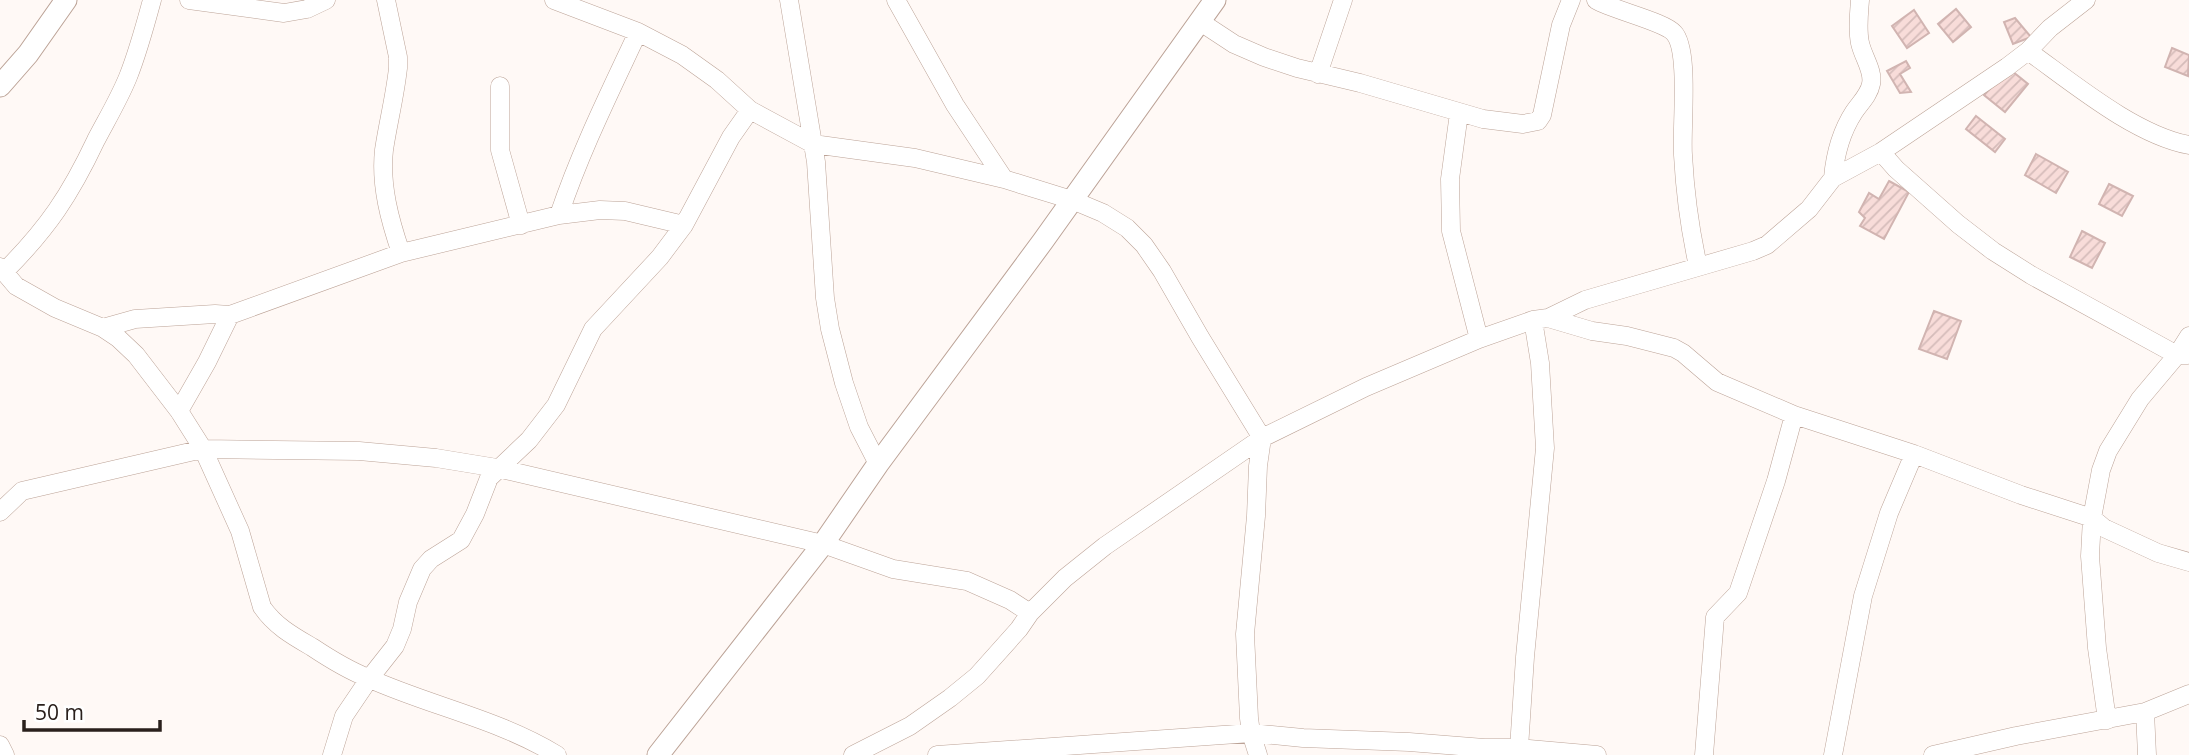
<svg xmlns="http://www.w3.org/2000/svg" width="2189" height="755" viewBox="0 0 2189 755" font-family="'Open Sans',sans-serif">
	<defs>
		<pattern id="building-hatch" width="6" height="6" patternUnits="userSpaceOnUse" patternTransform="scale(1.75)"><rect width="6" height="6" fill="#f8dcd9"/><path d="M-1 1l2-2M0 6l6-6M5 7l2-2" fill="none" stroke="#d5bcba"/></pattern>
	</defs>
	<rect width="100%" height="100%" fill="#fff9f6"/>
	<path fill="url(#building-hatch)" stroke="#d1b4b1" stroke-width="2" d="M1956,9L1971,27L1953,42L1938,24Z
		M1914,10L1929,33L1907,48L1892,26Z
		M2015,18L2031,37L2013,44L2004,22Z
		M2172,48L2189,55L2188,76L2165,67Z
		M1906,61L1910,68L1900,74L1911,92L1900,93L1887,71Z
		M2007,67L2028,84L2005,112L1984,95Z
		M1976,116L2005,139L1995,152L1966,129Z
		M2036,154L2068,172L2056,193L2025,175Z
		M1889,181L1909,192L1884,239L1860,226L1865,218L1859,212L1869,193L1879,199Z
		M2109,184L2133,196L2122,216L2099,204Z
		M2082,231L2105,243L2092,268L2070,257Z
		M1934,311L1961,321L1947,359L1919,349Z"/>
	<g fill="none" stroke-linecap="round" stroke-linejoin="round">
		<g stroke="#bca397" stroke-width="19">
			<path id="minor" d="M189,0L284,13L307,9L326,0
				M386,0L398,57V68C395,96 388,123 384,150C380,185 390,221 401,253
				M554,0L638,32L682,55L717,80L750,110L813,144L915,158L1004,179
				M789,0L816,162L825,298L830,329L844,383L859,427L878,464
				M896,0L955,105L1004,179L1072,200L1103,213L1127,228L1144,245L1162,271L1200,337L1262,438L1258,466L1256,516L1245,634L1249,718L1251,733L1258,755
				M1596,0C1613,10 1665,22 1674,33C1690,50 1681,129 1683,155C1685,192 1690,230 1698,266
				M1199,21L1234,44L1264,57L1297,68L1360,83L1483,119L1523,124L1538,121L1542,115L1561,25L1571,0
				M2028,51C2073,83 2135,135 2189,145
				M1318,74L1343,0
				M500,86V150L521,225
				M1459,113L1450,179L1451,231L1479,339
				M1881,152L1896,169L1958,224L1993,251L2031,275L2177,355H2187
				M1833,178C1835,155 1841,132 1854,112C1860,103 1869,95 1871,84C1874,71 1863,57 1860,43C1857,29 1859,14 1860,0
				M559,215C581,150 609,94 638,32
				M0,267L16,286L55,308L103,328L118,338L136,355L179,411L203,449L240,531L262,607C275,626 293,636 312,647C330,659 348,670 368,678C430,706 498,719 557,755
				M4,272C48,228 70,195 96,140C107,119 119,99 128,77C138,52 145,26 152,0
				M1548,318L1592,331L1627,336L1674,348L1683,353L1717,382L1794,415L1914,454L2021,495L2092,518L2104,528L2158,553L2189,562
				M103,328L135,319L215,314L230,315L401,253L559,215L600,210L625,211L684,225
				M179,411L207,362L230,315
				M0,512L22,491L203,449L359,451L436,458L497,468L823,544L893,569L967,581L1010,600L1030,613
				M2145,712L2147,755
				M2107,720L2097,648L2090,556L2092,518L2101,470L2108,451L2140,399L2177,355L2189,336
				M0,745L5,755
				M1519,748L1525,657L1545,448L1540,363L1533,320
				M332,755L344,716L369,679L395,646L402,629L408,602L422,569L431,559L461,540L475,514L489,478L529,440L556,405L593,329L660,257L684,225L731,137L750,110
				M853,755L910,726L950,698L977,676L1019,629L1030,613L1065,578L1105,546L1262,438L1366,387L1479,339L1533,320L1548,318L1585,300L1753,251L1767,245L1809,209L1833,178L1881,152L2007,67L2028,51L2050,28L2086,0
				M937,755L1251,733L1303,738L1409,742L1484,748H1519L1597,755
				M1704,755L1715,617L1738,593L1776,481L1794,415
				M1833,755L1863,596L1889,513L1914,454
				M1933,755L2016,736L2145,712L2189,694"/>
		</g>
		<g stroke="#bca397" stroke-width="23">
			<path id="tertiary" d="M0,86L28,54L66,0
				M658,755L823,544L878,464L1043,241L1215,0"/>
		</g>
		<use href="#minor" stroke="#fff" stroke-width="18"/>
		<use href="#tertiary" stroke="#fff" stroke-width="21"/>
	</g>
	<path d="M24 720v10h136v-10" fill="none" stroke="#2a201c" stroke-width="3.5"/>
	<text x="35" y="720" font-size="21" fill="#2a201c" stroke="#ffffff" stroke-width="5" paint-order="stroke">50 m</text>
</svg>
